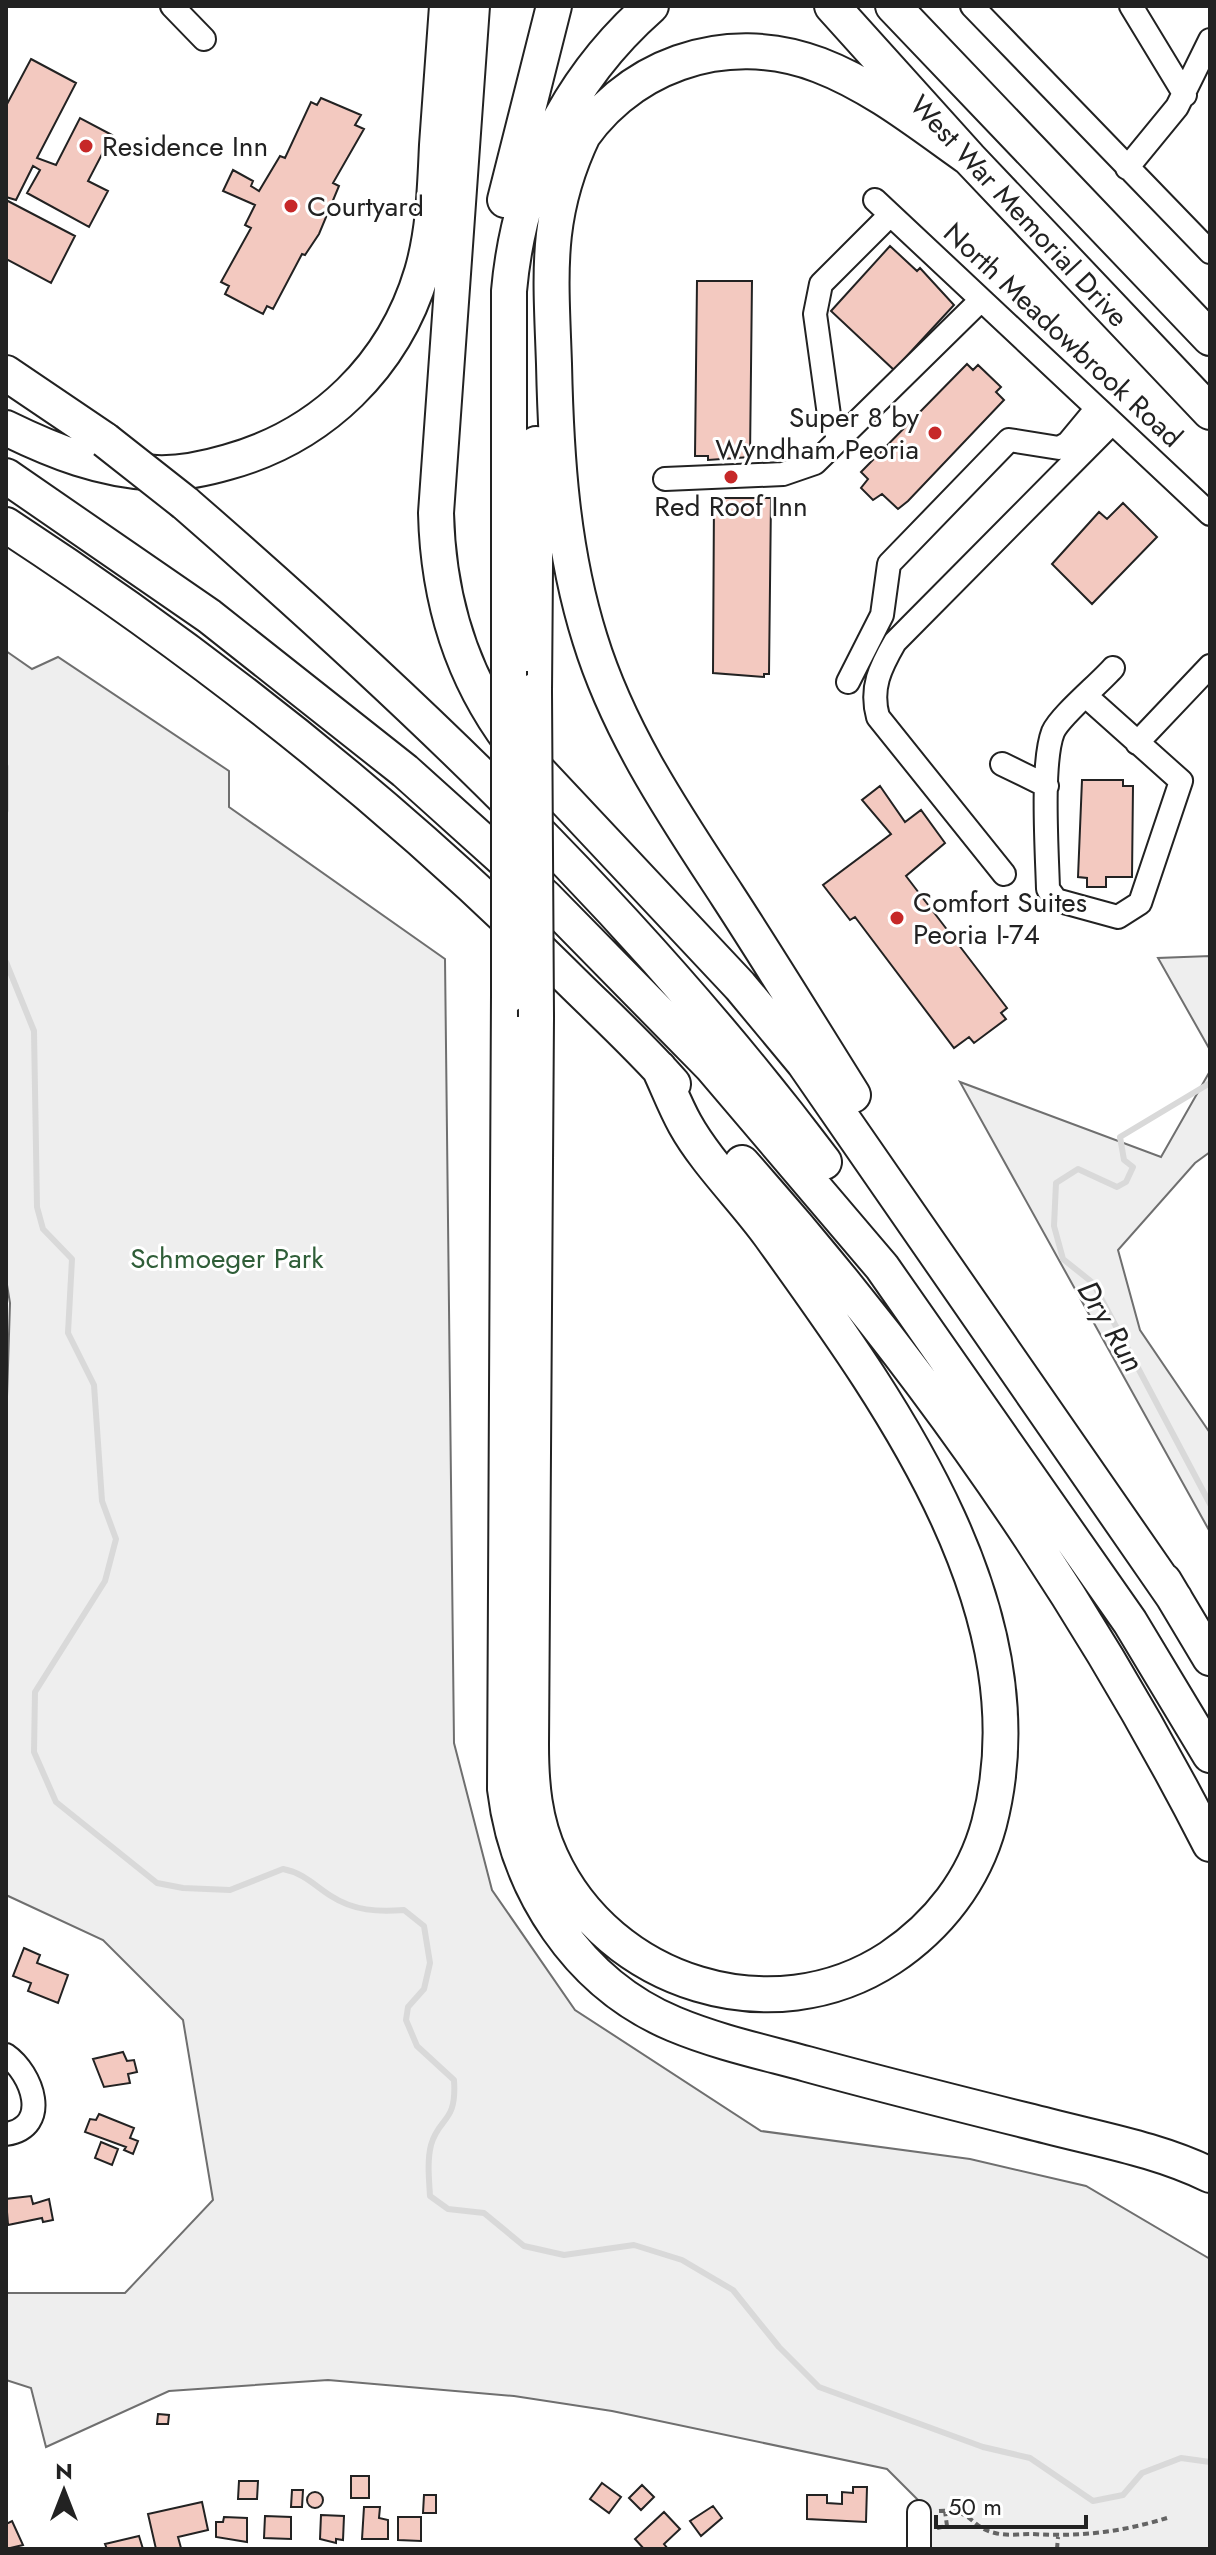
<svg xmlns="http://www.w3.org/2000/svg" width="1216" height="2555" viewBox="0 0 1216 2555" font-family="Jost,sans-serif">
	<rect width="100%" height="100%" fill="#fff"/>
	<path fill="#eee" stroke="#6f6f6f" stroke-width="2" d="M6,651L32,669L58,657L229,771V807L445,959L454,1743L492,1890L575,2010L761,2131L970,2159L1086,2186L1210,2259V2549H919V2501L887,2469L612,2411L514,2396L328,2380L169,2391L46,2447L31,2388L6,2380V2293H125L213,2200L183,2020L103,1940L6,1895V1428L10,1303L6,1279Z
		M1210,956V1050L1158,958Z
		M1210,1071V1152L1195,1163L1118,1250L1140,1330L1210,1433V1532L960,1082L1161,1157Z"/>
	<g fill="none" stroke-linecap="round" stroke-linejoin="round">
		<path stroke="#d9d9d9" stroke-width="6" d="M6,767V810
			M6,962L34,1031L37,1207L43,1229L72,1259L68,1333L94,1385L102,1501L116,1539L105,1581L35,1692L34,1752L56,1802L157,1883L183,1888L230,1890L283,1869C304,1873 315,1886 331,1896C354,1911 378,1912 404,1910L424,1926L430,1963L424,1989L408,2007L406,2020L417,2046L454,2080C457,2124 439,2116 431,2145C427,2161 429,2179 430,2196L448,2209L484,2213L524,2246L564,2255L634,2245L682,2260L733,2290L779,2347L819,2387L983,2447L1030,2458L1093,2501L1123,2495L1142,2473L1181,2458L1210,2462
			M1210,1083L1120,1137L1124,1160L1133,1167L1126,1182L1117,1187L1078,1169L1056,1183L1054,1226L1063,1259L1093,1283L1210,1504"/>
	</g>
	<path fill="#f3c9c0" stroke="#222" stroke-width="2" d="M31,59L76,83L37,158L56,165L80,118L112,135L88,181L108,191L89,227L27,193L40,170L33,166L16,200L6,197V106Z
		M321,98L361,115L355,125L364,129L333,183L339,186L319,234L305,255L302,254L273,309L267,306L263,314L225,294L229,286L221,282L251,228L245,225L255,205L223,191L233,170L253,181L251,186L259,191L280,156L285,158L311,102L317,105Z
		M6,200L75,236L51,283L6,259Z
		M890,246L917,271L920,268L954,305L894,370L831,311Z
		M697,281H752L750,457L708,460V456H695Z
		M967,364L973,370L978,365L1001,387L996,392L1004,400L908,501L898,509L882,494L873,500L861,488L868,479L861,472Z
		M714,498H771L769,674H764V677L713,673Z
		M1123,503L1157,537L1092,604L1052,564L1099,512L1107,519Z
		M1082,780H1123V786H1133L1132,877H1106V887H1087V878L1078,877Z
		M880,786L905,822L921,810L945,843L906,876L1007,1008L1001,1013L1006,1019L974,1043L969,1037L954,1048L855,917L850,920L823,885L891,834L862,800Z
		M24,1948L40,1955L37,1963L68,1975L58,2003L28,1991L31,1983L13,1976Z
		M123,2052L127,2061L134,2060L137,2072L128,2074L130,2083L104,2087L93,2059Z
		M99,2114L134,2128L130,2138L138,2141L133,2154L124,2150L126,2147L85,2132L90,2119L96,2120Z
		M101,2142L118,2149L112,2165L95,2158Z
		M31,2196L33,2204L49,2199L53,2220L43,2222L42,2218L8,2225L6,2199Z
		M158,2414L169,2415L168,2424H157Z
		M351,2476H369V2498H351Z
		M239,2481H258L257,2499H238Z
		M602,2483L621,2497L609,2513L590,2499Z
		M642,2485L654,2497L641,2510L629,2498Z
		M853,2487H867L866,2522L807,2519V2495H827V2503L842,2504V2492L853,2493Z
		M292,2490H303L302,2507H291Z
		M307 2500a8 8 0 1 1 16 0a8 8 0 1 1-16 0Z
		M424,2495H436V2513H423Z
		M202,2502L208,2530L178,2537L181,2548L156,2549L148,2514Z
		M713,2506L722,2518L701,2536L690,2521Z
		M364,2507H380L379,2518L388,2520V2539H362Z
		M664,2512L680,2529L664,2544L668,2549H644L635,2539Z
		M321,2515L344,2516L343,2540L336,2539V2543L320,2539Z
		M265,2516L291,2517V2539L264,2538Z
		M224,2517L247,2518V2542L216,2537V2522H223Z
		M398,2517H421V2541L398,2540Z
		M12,2521L23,2545L6,2549V2524Z
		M139,2536L143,2549H107L105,2544Z"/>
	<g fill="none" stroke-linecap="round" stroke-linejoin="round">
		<g stroke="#222" stroke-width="26">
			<path id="minor" d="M172,6L204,39
				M972,6L1210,252
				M1131,6L1185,95
				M1127,168L1177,107L1210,40
				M875,200L1210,514
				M839,439L829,415L815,314L821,284L890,215
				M665,479L783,474L815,463L981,300
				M848,682L882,615L889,564L1009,440L1059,448L1068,443L1097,408
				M1087,697L1181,781L1140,903L1118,917L1056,900L1048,889C1047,852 1041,763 1053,732C1060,716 1099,684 1113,668
				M1137,743L1210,666
				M1002,764L1047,786
				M1004,874L878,717C870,688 880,668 895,642L1112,423
				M6,2055C32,2073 52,2127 6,2134
				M919,2549V2512"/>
		</g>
		<g stroke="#222" stroke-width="38">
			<path id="highway" d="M472,6L436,513C438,597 460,674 511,742L740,986L804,1063L1175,1599
				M832,6L969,158L1210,412
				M893,6L1210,338
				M584,133C544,216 551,274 554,364C556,457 562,550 590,639C619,733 674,814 727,895C770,961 811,1028 853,1095
				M572,152C622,66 725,29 819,65C874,86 922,125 969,158
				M505,200L554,6
				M6,373L105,440
				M6,428C55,452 101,470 156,473C180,474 204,469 228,462C322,436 394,366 422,272C434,231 435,188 437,145C440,99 444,52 447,6
				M6,476L209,616L405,771L545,897L711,1066L882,1267L1130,1622L1210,1755
				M185,503C417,705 639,916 824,1162
				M6,525C205,655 393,804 562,972C599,1009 638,1044 673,1084
				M509,671V291C519,179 567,80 651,6
				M534,691L536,444
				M509,995L505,1789C517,1889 578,1984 674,2024C717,2042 763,2052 807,2064C887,2086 968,2106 1048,2126C1102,2140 1159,2150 1210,2175
				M536,1017L531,1744C531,1783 534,1821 551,1857C609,1984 773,2035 890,1958C938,1926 974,1880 989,1824C1045,1610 887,1398 770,1235C744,1199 706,1162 685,1124C675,1106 668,1087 659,1068
				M742,1163C925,1369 1084,1598 1210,1844
				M1164,1581L1210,1658"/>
		</g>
		<path stroke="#646464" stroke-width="4" stroke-dasharray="6 4" stroke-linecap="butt" d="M939,2511C974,2509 969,2527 995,2533C1006,2536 1020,2534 1032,2534C1081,2537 1121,2532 1167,2518
			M937,2528L947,2526L945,2511
			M1057,2549L1058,2537"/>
		<use href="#minor" stroke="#fff" stroke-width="22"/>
		<use href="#highway" stroke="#fff" stroke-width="34"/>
		<g stroke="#222" stroke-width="38" stroke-linecap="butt">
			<path id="highway-bridge" d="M105,440L185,503
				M509,671V995
				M534,691L536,1017"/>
		</g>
		<use href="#highway-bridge" stroke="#fff" stroke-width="34"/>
	</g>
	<g fill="#c62828" stroke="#fff" stroke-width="3">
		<circle cx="86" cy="146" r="8"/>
		<circle cx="291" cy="206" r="8"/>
		<circle cx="935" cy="433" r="8"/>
		<circle cx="731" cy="477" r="8"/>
		<circle cx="897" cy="918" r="8"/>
	</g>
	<g text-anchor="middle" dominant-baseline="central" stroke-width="6" stroke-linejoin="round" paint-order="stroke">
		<g font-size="28" fill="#222" stroke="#fff" text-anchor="start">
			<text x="102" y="146">Residence Inn</text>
			<text x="307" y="206">Courtyard</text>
			<text x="919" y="417" text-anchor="end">Super 8 by<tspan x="919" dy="32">Wyndham Peoria</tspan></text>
			<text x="731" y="506" text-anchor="middle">Red Roof Inn</text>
			<text x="913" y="902">Comfort Suites<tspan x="913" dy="32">Peoria I-74</tspan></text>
		</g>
		<g font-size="28" fill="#222" stroke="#fff">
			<text transform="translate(1019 211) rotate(47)">West War Memorial Drive</text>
			<text transform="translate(1063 335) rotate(43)">North Meadowbrook Road</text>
		</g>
		<g font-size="28" fill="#2f5e38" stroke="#fff">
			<text x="227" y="1258">Schmoeger Park</text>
		</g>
		<g font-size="30" font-style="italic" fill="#222" stroke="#fff">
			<text transform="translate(1111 1326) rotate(59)">Dry Run</text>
		</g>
	</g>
	<rect width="1216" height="2555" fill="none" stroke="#222222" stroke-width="16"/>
	<g transform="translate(64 2491)" stroke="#ffffff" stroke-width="6" paint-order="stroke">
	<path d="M0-6L14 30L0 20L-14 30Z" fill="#222222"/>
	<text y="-12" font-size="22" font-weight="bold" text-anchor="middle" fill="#222222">N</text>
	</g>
	<path d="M936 2515v12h150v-12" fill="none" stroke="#222222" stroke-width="4"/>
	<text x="948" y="2515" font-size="24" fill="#222222" stroke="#ffffff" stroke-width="6" paint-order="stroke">50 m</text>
</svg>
